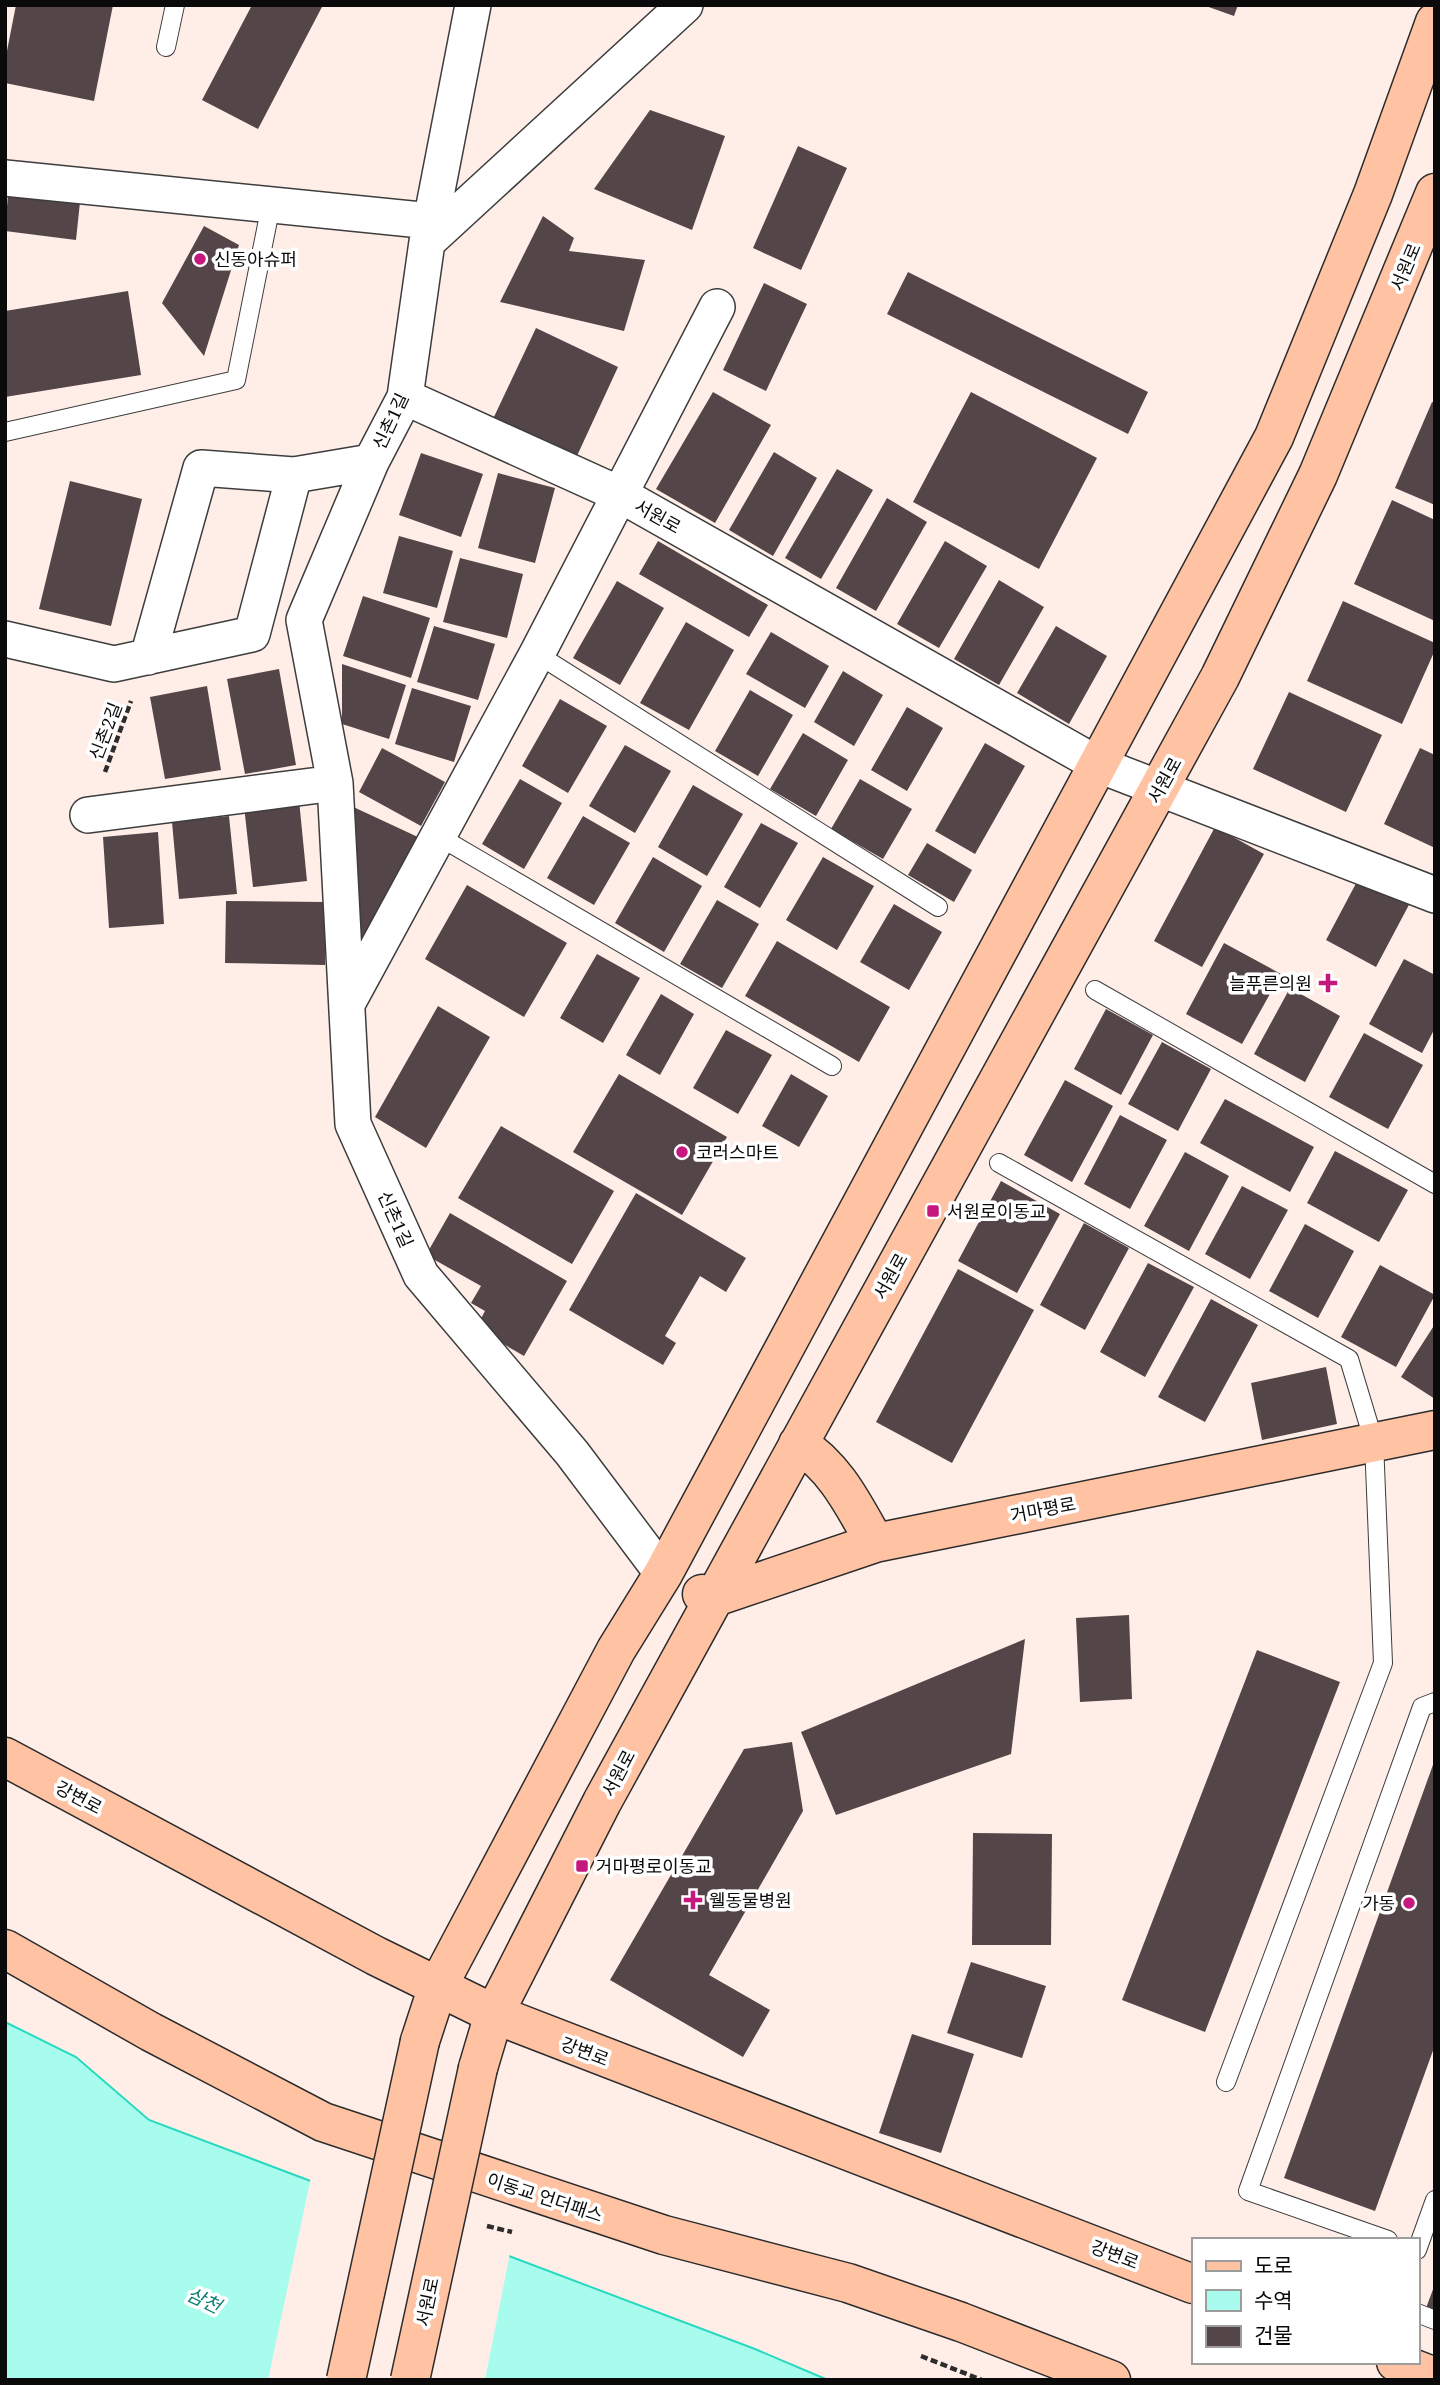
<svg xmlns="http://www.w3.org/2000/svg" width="1440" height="2385" viewBox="0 0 1440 2385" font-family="'Noto Serif','Noto Sans KR',serif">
	<rect width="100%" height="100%" fill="#ffeee8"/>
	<path fill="#a7fcee" stroke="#28d9c0" stroke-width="2" d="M5,2022L76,2057L149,2120L755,2349L828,2380H5Z"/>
	<path fill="#ffeee8" d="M311,2177L510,2253L485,2380H268Z"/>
	<path fill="#544648" d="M16,5H113L94,101L5,83V61Z
		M252,5H323L258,129L202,100Z
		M1203,5H1238L1234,16Z
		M650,110L725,136L692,230L594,189Z
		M798,146L847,168L801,270L753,248Z
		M8,194L80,202L76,240L5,231Z
		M543,216L574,238L569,251L645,260L624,331L500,302Z
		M204,226L239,245L204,356L162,303Z
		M908,272L1148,392L1128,434L887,314Z
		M764,283L807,304L766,391L723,370Z
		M128,291L141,375L5,397V311Z
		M536,328L618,367L576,458L493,419Z
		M713,392L771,425L715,523L656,489Z
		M971,392L1097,458L1039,569L913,502Z
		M1432,402L1435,403V505L1395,488Z
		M774,452L817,478L773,556L729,530Z
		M421,453L483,474L461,537L399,515Z
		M837,469L873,490L821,579L785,558Z
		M498,473L555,488L535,563L478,548Z
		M70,481L142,499L111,626L39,609Z
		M887,498L927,522L876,611L836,588Z
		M1392,500L1435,520V621L1354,584Z
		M399,536L453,551L437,608L383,593Z
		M658,541L768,605L749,637L639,574Z
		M945,541L987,566L939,648L897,624Z
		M460,558L523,574L507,638L443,622Z
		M999,580L1044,607L999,685L954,659Z
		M617,581L664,608L620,685L573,658Z
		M363,596L430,618L411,678L343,656Z
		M1343,601L1435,643V650L1402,724L1307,681Z
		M686,622L734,650L689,730L640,703Z
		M434,626L495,644L478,700L417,682Z
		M1056,626L1107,656L1069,724L1017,693Z
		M771,632L829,666L805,708L746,674Z
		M342,664L406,685L389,739L342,724Z
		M279,669L296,765L245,774L227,679Z
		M843,671L883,695L854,746L814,722Z
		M207,686L221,770L165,779L150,697Z
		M412,688L471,706L454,762L395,744Z
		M750,690L793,715L758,776L715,751Z
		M1289,692L1382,735L1346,812L1253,769Z
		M560,699L607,726L568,793L522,766Z
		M907,707L943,728L907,791L871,770Z
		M803,733L848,760L816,816L770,789Z
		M985,743L1025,766L975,854L935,831Z
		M625,745L671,771L635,833L589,806Z
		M382,748L445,782L421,826L359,792Z
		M1420,748L1435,755V848L1384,824Z
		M520,779L562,803L524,869L482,844Z
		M860,779L912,809L883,859L831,829Z
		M693,785L743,814L707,876L658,847Z
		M299,800L307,881L253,887L244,806Z
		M347,804L420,838L365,953L354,950Z
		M229,816L237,894L179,899L172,822Z
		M583,816L630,843L594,905L547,878Z
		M761,823L798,843L760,908L724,887Z
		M1215,827L1264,854L1202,967L1154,941Z
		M158,832L164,924L109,928L103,837Z
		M927,843L972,870L954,902L908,875Z
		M653,857L702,886L664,952L615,923Z
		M823,857L874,886L837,950L786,920Z
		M1361,874L1411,901L1376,967L1326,940Z
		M467,885L567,943L524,1017L425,959Z
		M717,900L759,924L722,988L680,964Z
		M226,901L325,902V965L225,963Z
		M894,904L942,932L909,990L860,962Z
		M777,941L890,1007L859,1062L745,996Z
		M1224,943L1281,974L1242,1044L1186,1014Z
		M597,954L640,978L603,1043L560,1018Z
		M1404,959L1435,975V1028L1422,1053L1369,1024Z
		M1290,988L1340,1016L1305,1082L1254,1054Z
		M661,994L694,1014L660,1075L626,1055Z
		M438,1006L490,1037L426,1148L375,1117Z
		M1106,1009L1153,1035L1121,1095L1074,1069Z
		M726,1030L772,1055L738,1114L693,1088Z
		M1364,1033L1423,1065L1388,1129L1329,1097Z
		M1162,1042L1211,1069L1178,1131L1128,1104Z
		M619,1074L727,1137L682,1215L573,1152Z
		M791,1074L828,1096L799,1147L762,1126Z
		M1065,1080L1113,1106L1072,1182L1024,1155Z
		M1225,1099L1314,1147L1290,1192L1200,1143Z
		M1120,1115L1167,1140L1130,1209L1084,1184Z
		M501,1126L614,1191L572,1264L458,1198Z
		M1335,1151L1408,1190L1379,1242L1307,1203Z
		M1185,1152L1229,1176L1189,1251L1144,1226Z
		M1001,1181L1060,1214L1017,1293L958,1261Z
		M1242,1186L1288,1210L1250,1279L1205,1254Z
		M636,1193L746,1258L726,1292L700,1276L665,1336L676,1343L663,1365L569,1310Z
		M450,1213L567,1281L524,1356L476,1328L485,1311L471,1303L481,1286L426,1255Z
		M1084,1223L1129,1248L1085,1330L1040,1305Z
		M1305,1224L1354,1251L1318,1318L1269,1291Z
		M1148,1263L1194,1287L1145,1377L1100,1352Z
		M1380,1265L1435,1295L1396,1367L1341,1337Z
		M958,1269L1034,1310L952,1463L876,1422Z
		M1211,1299L1258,1325L1205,1422L1158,1397Z
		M1435,1324V1399L1401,1377Z
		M1326,1367L1337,1424L1262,1440L1251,1383Z
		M1129,1615L1132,1699L1080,1702L1076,1618Z
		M1025,1639L1011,1754L836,1815L801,1732Z
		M1257,1650L1340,1682L1205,2032L1122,2000Z
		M792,1742L803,1811L709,1975L770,2010L743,2057L610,1980L744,1749Z
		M1434,1762L1435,2045L1375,2211L1284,2178Z
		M973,1833L1052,1834L1051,1945H972Z
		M971,1962L1046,1986L1022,2058L947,2033Z
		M912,2034L974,2054L941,2153L879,2133Z
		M1435,2284V2311L1426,2308Z"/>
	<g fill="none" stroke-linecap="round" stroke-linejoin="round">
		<g stroke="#3d3d3d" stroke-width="20">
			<path id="lane" d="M166,47L175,5
				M5,432L236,380L271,205
				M537,654L938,907
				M438,836L832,1066
				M1095,990L1435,1184
				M999,1163L1349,1359L1374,1442L1383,1663L1226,2082
				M1388,2240L1248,2191L1422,1707L1435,1702
				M1417,2250L1435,2200
				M1417,2313L1435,2320"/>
		</g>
		<g stroke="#3d3d3d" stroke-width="38">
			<path id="street" d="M473,5L427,242L405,397L371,462L304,620L335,783L353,1124L421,1275L572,1453L663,1574
				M5,178L431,221
				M427,242L685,5
				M405,397L619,494L1099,765L1435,895
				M294,475L371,462
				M5,639L114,664L252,634L294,475L201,468L148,657
				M88,815L335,783
				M347,1004L537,654L717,307"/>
		</g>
		<g stroke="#2c2c2c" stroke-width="41">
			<path id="secondary" d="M798,1444C835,1466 854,1506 875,1543
				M702,1594L712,1598L875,1543L1435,1430
				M5,1757L376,1956L494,2014L1193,2284
				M5,1949L151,2032L323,2122L664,2235L848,2283L961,2322L1111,2380
				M420,2041L438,1986L616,1650L663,1574L1274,437L1373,194L1435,22
				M478,2068L494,2014L602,1802L1220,677L1318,475L1435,193
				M1396,2362L1435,2377"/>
		</g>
		<path stroke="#2c2c2c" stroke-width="4.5" stroke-dasharray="7 3.5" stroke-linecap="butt" d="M105,772L131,701
			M487,2226L512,2232
			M921,2356L982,2380"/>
		<use href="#lane" stroke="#fff" stroke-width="18"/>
		<use href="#street" stroke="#fff" stroke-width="35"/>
		<use href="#secondary" stroke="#ffc3a3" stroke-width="38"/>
		<g stroke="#2c2c2c" stroke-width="41" stroke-linecap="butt">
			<path id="secondary-bridge" d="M346,2380L420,2041
				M410,2380L478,2068"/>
		</g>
		<use href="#secondary-bridge" stroke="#ffc3a3" stroke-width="38"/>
	</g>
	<g fill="#c6177e" stroke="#fff" stroke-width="2.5">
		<circle cx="200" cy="259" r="7"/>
		<path d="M1324.5 972.5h7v7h7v7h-7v7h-7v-7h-7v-7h7z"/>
		<circle cx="682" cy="1152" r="7"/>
		<rect x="926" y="1204" width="14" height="14" rx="3.5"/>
		<rect x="575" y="1859" width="14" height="14" rx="3.5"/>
		<path d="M689.5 1889.5h7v7h7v7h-7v7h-7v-7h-7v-7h7z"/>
		<circle cx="1409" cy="1903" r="7"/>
	</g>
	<g text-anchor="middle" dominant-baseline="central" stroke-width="7" stroke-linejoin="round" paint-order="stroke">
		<g font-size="18" fill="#0a0a0a" stroke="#fff" text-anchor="start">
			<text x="214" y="259">신동아슈퍼</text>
			<text x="1312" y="983" text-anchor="end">늘푸른의원</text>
			<text x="696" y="1152">코러스마트</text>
			<text x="947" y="1211">서원로이동교</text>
			<text x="596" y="1866">거마평로이동교</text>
			<text x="709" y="1900">웰동물병원</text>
			<text x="1395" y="1903" text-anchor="end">가동</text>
		</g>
		<g font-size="18" fill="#0a0a0a" stroke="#fff">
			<text transform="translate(1405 267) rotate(-67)">서원로</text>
			<text transform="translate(390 421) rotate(-65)">신촌1길</text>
			<text transform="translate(658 516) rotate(29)">서원로</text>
			<text transform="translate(105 731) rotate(-69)">신촌2길</text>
			<text transform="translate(1164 780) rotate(-61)">서원로</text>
			<text transform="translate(396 1219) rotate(66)">신촌1길</text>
			<text transform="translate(890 1276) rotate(-61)">서원로</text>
			<text transform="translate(1043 1509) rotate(-11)">거마평로</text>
			<text transform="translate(618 1773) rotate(-62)">서원로</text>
			<text transform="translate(79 1797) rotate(28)">강변로</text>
			<text transform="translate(585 2051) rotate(21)">강변로</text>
			<text transform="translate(545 2197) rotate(18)">이동교 언더패스</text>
			<text transform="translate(1115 2254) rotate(21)">강변로</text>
			<text transform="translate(427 2302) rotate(-78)">서원로</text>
		</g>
		<g font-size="19" font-style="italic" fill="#0c8175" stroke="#fff">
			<text transform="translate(204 2300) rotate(25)">삼천</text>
		</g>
	</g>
	<rect width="1440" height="2385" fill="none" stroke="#0a0a0a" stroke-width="14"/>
	<rect x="1192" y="2238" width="228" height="126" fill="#ffffff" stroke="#9d9d9d" stroke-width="2"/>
	<rect x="1206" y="2261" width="35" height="10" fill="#ffc3a3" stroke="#9d9d9d" stroke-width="2"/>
	<text x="1254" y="2273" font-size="21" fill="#0a0a0a">도로</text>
	<rect x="1206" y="2290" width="35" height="21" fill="#a7fcee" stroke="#9d9d9d" stroke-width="2"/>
	<text x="1254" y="2308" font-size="21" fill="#0a0a0a">수역</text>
	<rect x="1206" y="2326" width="35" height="21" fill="#544648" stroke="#9d9d9d" stroke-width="2"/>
	<text x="1254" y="2343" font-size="21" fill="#0a0a0a">건물</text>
</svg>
